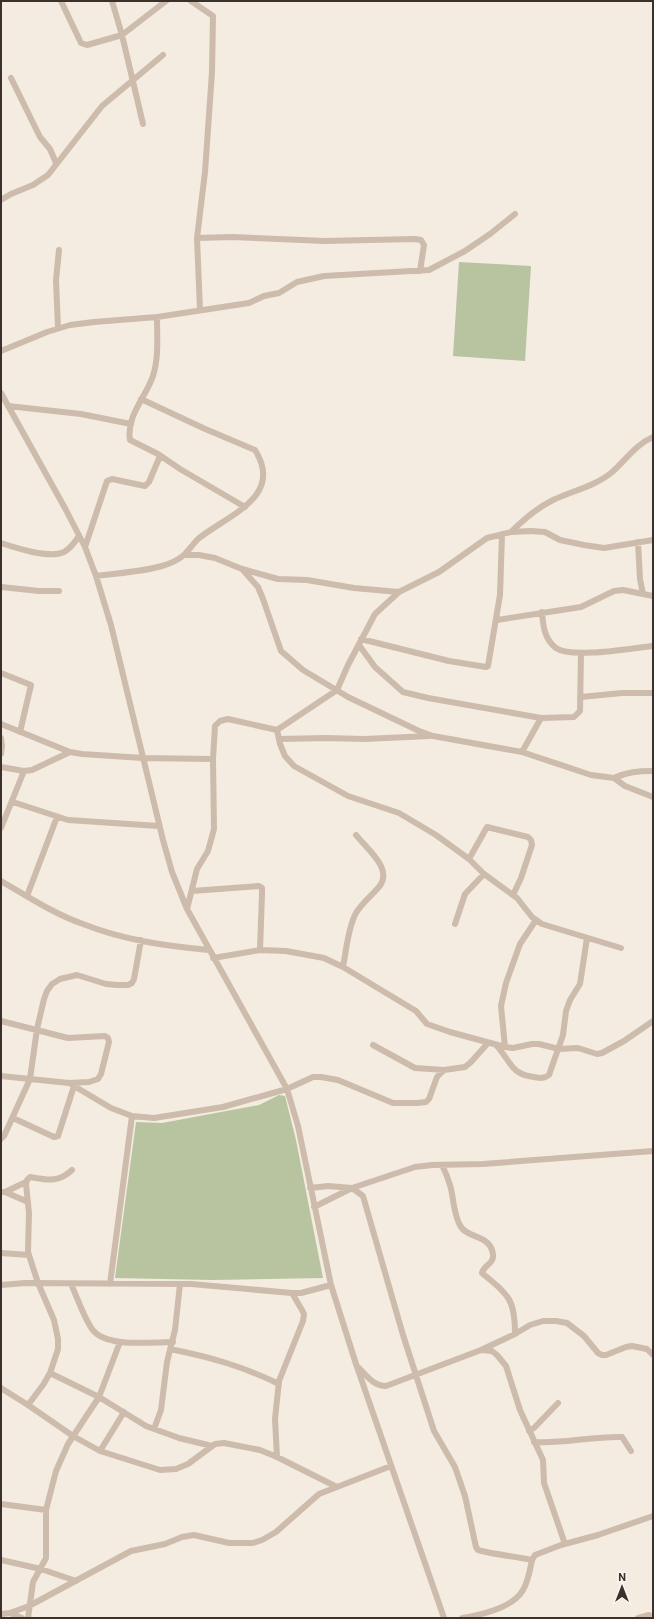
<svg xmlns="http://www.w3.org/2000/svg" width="654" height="1619" viewBox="0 0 654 1619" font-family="Roboto,sans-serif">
	<rect width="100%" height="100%" fill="#f4ebe1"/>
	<path fill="#b8c4a0" d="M459,262L531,266L525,361L453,356Z
		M279,1095L285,1096L296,1140L323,1278L212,1280L115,1278L136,1122L162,1123L259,1105Z"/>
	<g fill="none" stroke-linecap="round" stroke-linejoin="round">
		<path stroke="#cdbbac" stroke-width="6" d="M61,1L81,43L87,45L122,35L166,1
			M112,1L122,35L143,124
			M191,1L213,16L212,72L205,172L197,238L200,310
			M11,78L40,137L50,149L56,163
			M1,200L11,194L33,185L48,175L102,106L163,55
			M197,238L232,237L325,241L415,239L421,240L424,245L420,271
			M157,317C157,336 159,357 153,376C146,397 126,416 130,440L158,454L180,469L245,507
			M58,328L56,280L59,250
			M1,351L47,332L70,325L94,322L157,317L249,303L264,296L279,293L297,282L324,276L429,270L465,251L490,234L515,214
			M1,393L66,510L85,547L96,576L111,625L163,840L172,872L187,909L287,1089L298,1126L331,1285L356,1364L444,1618
			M8,406L81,414L131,424
			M511,532C524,519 537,508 553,500C572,491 595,486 611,473C626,460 635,445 653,437
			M638,542L640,579L643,594L653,596
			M1,543C16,548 49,559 64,552C70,549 75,542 79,536
			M85,547L107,481L112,479L145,486L149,482L160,456
			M184,555H199L215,558L242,569L278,579L307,580L354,588L399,592L439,572L487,538L511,532L531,531L545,532L560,540L584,545L604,548L653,540
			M242,569L258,587L263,599L281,651L303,670L348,697L419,731L433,736L522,752L591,775L614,778L625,786L653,797
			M96,576C118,573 141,572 162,566C169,564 178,560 184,555C189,550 193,544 198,539C226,516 285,497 255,450L203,428L141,399
			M1,587L39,591H59
			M542,612C543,625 544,639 556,648C572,659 632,648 653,646
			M497,620L581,607L614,591L623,590L643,594
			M361,639L449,661L486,667L488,666L500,595L502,534
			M359,645L375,667L403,692L428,698L541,718L574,717L580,711L581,653
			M1,673L31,685L20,732
			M581,697L622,693H653
			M1,724L70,752L82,754L143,758L213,759L215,726L220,721L228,719L277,730L280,744L285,756L294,766L348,796L399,813L436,835L469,859L484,874L517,898L532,917L542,924L621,948
			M277,730L337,690L348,665L375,614L399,592
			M1,738L2,746L1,754
			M279,739L326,738L364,739L430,736
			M522,752L541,718
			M1,767L24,771L32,770L70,752
			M614,778C627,772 638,771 653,771
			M13,802L68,820L159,826
			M1,828L24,771
			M469,859L487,827L528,837L531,840L532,845L521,878L513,895
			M1,881C27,896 54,914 83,924C123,940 166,946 209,950
			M192,891L259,886L262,888V894L260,950
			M27,896L57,817
			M187,909L197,869L208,851L214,829L213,759
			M455,924L465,894L484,874
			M213,958L260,950L286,951L324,958L343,967L416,1011L427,1024L450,1032L505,1047L513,1048L532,1044H539L559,1049L578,1048L597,1054L602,1053L624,1041L653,1021
			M343,967C346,952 348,927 356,913C361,904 371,896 378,888C395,870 367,849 356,835
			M1,1021L68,1038L105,1036L108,1038L109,1042L101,1074L98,1079L89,1082L69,1083L1,1076
			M373,1045L415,1068L444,1070
			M496,1045C511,1061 510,1074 534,1077C540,1078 544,1079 549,1075L563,1035L566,1011L570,1000L580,984L587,938
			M505,1047L501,1006L506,983L520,944L536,920
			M69,1083L111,1108L132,1116L154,1118L223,1107L287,1089L313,1077H321L338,1080L393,1103H417L426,1102L429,1099L437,1077L444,1070L465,1067L471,1062L488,1043
			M13,1118L54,1137L58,1136L74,1086
			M1,1139L4,1136L30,1079L37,1029L44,999L47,991L52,984L60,979L77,975L106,984L117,985H128L132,983L134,979L141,940
			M442,1165C445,1171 448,1178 450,1185C454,1198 453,1215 461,1227C468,1238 487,1235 492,1250C497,1264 484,1264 482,1273C508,1295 515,1298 515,1334
			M310,1188L328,1186L352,1188L363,1196L403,1335L434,1431L455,1467L465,1496L476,1547L478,1550C496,1555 514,1556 532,1560L535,1555L561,1545L598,1535L653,1516
			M1,1192H5L26,1182
			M5,1192L28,1202
			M314,1207L352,1188L415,1167L432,1165L483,1164L653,1151
			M1,1253L29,1255
			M71,1284C78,1299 83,1316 92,1329C105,1348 152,1342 173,1342
			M110,1284L132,1116
			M1,1285L25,1283L191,1284L292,1293H301L331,1285
			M170,1349C210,1357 242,1366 279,1384
			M481,1350L492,1351L497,1355L506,1366L520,1410L543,1460L544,1483L565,1544
			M357,1366C366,1375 373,1386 386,1386L481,1350L515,1334L530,1325L543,1321H556L567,1323L584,1336L598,1353L602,1355H606L626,1347L632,1346L647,1349L653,1355
			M50,1373L58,1349V1339L54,1320L38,1283L28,1252L29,1213L26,1184L27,1180L30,1177C48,1180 58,1183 72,1170
			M1,1388L28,1405L73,1436L100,1451L160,1470L176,1469L188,1464L215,1444L224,1443L260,1450L277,1457L337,1487L391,1466
			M28,1405L43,1385L50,1373L99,1397L146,1426L179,1438L212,1446
			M154,1429L161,1410L167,1362L175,1330L180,1284
			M529,1431L534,1428L558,1403
			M534,1442C564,1444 593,1436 622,1437L631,1451
			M100,1451L124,1412
			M277,1457L275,1419L279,1381L303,1321L304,1314L302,1310L292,1293
			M1,1504L46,1510
			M1,1560L41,1569L76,1581
			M10,1613L22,1618
			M1,1614L10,1613L29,1606L131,1551L165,1544L182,1537L194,1535L229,1543H253L262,1540L276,1532L319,1494L337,1487
			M28,1618L33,1582L46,1558V1510L56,1471L68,1444L99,1397L120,1342
			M462,1618C480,1615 513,1608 523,1590C528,1582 530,1570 532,1560
			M638,1618L649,1615"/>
	</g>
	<rect width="654" height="1619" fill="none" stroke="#3b302b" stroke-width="4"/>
	<g transform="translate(622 1587)" stroke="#fbf5ee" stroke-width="3" paint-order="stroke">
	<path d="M0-3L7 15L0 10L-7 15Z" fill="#3b302b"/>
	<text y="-6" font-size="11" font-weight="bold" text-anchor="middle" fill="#3b302b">N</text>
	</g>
</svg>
